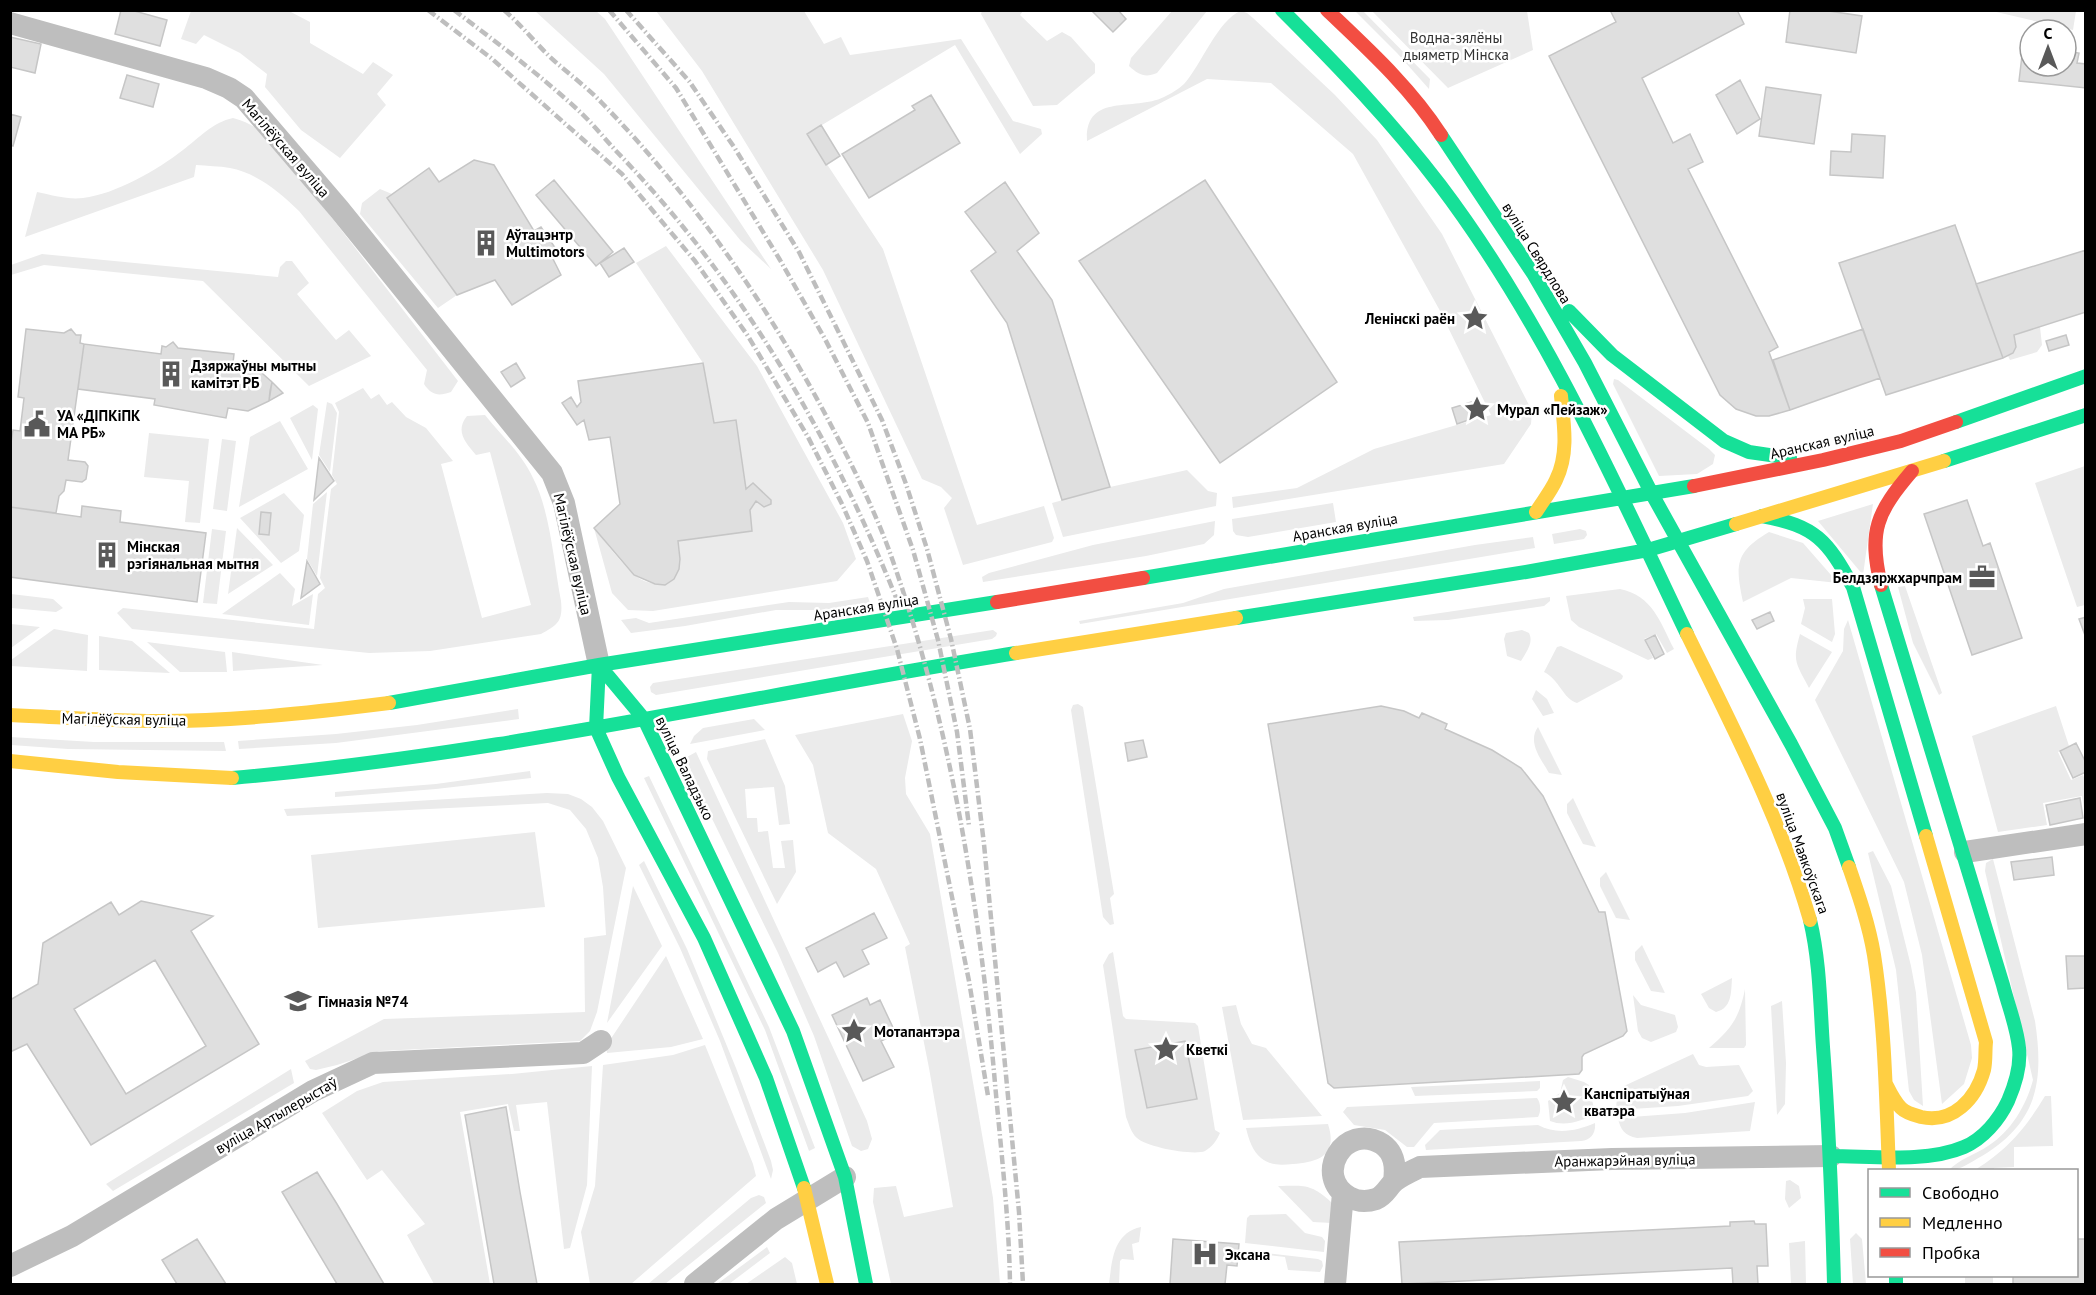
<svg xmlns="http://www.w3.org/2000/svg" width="2096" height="1295" viewBox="0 0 2096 1295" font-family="'PT Sans',sans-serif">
	<rect width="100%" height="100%" fill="#fff"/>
	<path fill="#ebebeb" d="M191,11H289L310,22V43L363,74L373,62L393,75L377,94L386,105L340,158L301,130L265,87L267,74L240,53L204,35L196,44L181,39Z
		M535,11H596L605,19L771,269L741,241L604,74Z
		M656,11H804L824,44L841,37L850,55L961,39L1013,121L1041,129L1042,134L1020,154L955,45L807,134L883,249L977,525L1044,506L1054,538L1052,542L963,565L944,508L952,498L941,487L922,479L823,270L702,71Z
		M982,11H1023L1020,15L1047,41L1062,32L1071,37L1095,64V73L1057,105L1033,106L981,14Z
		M1172,11H1207L1157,73C1145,78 1139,75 1129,66L1131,58Z
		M1241,11L1247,13L1253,18L1335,95L1377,140L1442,234L1532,411L1531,424L1504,464L1233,508L1232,497L1297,488L1374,449L1491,415L1439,309L1353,154L1271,83L1207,79L1087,141C1085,92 1133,112 1164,97C1170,94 1179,89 1184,84C1200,67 1219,18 1241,11Z
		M1355,11H1363L1430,79L1429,89L1397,53Z
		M1372,11H1527L1533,50L1448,88Z
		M1992,11L2076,10V11L2073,30Z
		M233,118C253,123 264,133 278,148L458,381L451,392C439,396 432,396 424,384L427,370L299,211C281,193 257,173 230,168C219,166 207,166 196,165L194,177L25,237L37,192C52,195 68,200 83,198C116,194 157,170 183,150C199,138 213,122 233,118Z
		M380,189L392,194L388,198L457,295L438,308L360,214L362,203Z
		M666,246L757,366L843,523L856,559L837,581L653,611L628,610L612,593L594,528C606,543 619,560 633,574C647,586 672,590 679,569C682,560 679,550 678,541L752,531L750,510L756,501L764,507L771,504L754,484L746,489L736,420L714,423L703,363L636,263Z
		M42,254L278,277L280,267L286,261H292L309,283L297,294L336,340L349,330L371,356L309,386L203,281L44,265L11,275V265Z
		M2040,327L2042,345L2037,352L2010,360L2008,356L2016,347L2014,335Z
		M1614,379L1618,380L1709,449L1715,455L1713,464L1697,474L1659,476L1613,384Z
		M363,388L371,399L379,394L387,405L392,402L406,417L426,428L453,461L441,464L482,618L531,605L490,452L476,455C465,442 455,431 467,416L485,415C501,435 522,454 533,478C550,510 554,564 561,601C563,621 558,625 541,634L430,651L369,653L132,629L117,613L123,608L314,629L318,594L325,588L320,578L331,489L337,484L332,475L339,412L335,403Z
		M327,402L332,404L337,413L330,472L319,455Z
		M313,405L318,409L312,460L290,418Z
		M280,421L308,469L239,507L250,437Z
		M149,433L209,439L200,523L185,522L189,481L144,477Z
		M222,439L236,441L227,511L213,509Z
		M2085,466V605L2077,607L2035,483Z
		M1187,470L1208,491L1217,493L1216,506L1063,537L1052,503L1110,487Z
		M327,492L317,576L307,559L313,504Z
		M284,493L304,515L299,551L281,563L240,518Z
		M1333,503L1336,522L1248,537L1236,535L1233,531L1232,519Z
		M1873,504L1863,575L1818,521Z
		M1215,521L1214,535L1204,544L1146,556L983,582L982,577L989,573L1093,545Z
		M237,528L273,565L228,594Z
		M212,529L226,531L217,604L203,603Z
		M1580,529L1586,531L1587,535L1584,539L1554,544L1552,534Z
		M1769,532L1803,543L1838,583L1791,578L1743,602C1735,565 1735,552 1769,532Z
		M1533,537L1535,548L1080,624L1079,621L1183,603L1224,589L1475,545Z
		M280,573L295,589L292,606L313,594L309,625L222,614Z
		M1905,586L1942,693L1939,695L1913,643L1898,587Z
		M1620,589C1653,596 1660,622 1674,649L1667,653L1656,634L1644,639L1653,658L1648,660L1579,627L1571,620L1566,596Z
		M11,594L53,599L63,608L56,612L11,608Z
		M868,597L871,606L833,610H776L685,626L631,633L621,620L636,618L649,623L789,602L829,603Z
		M1550,597V601L1544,606L1448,620L1414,621L1413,617Z
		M1803,599H1832L1835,634L1832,642L1801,624L1805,608Z
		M1848,620L1971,1045L1972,1058L1964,1084L1942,1104L1922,955L1904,882L1815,700L1843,651L1844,629Z
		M11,624L40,627L11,648Z
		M54,629L88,635L87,671L11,666V660Z
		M993,630L997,633L996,636L992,639L656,695L651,692L650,687L653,683Z
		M1522,630L1529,633C1534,643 1526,652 1521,661L1507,656L1504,639L1506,633Z
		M1800,634L1832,652L1809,688C1796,663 1792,662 1800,634Z
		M99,636L132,641L170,673L99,670Z
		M147,642L225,652L227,672H180Z
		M1561,646L1620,673L1623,676L1622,679L1577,703C1563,699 1560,680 1544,672L1557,647Z
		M232,652L323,665L233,671Z
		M1536,690L1547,699L1554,713L1543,716L1532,699Z
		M1078,704L1083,707L1114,894L1110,898L1114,924L1110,925L1103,917L1071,710L1073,705Z
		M2056,706L2069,746L2058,752L2071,780L2083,775L2085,780V814L2082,796L2043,803L2047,825L1998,832L1972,736Z
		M518,709L519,719L336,743L239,749L238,741L336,734L417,725Z
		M903,714L912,741L905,778L906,794L930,834L993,1198L1000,1284H891L873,1202L874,1188L896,1186L904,1217L953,1207L929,1068L905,947L910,944L876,869L828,833L813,765L795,735Z
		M754,719L765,730L690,744L694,736L703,728Z
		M1538,727L1562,775L1549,773C1541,759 1527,742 1538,727Z
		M10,737L94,742H224L226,751L68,749L11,745Z
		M765,739L785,786L790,824L779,825L774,787L745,789L747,818H757L758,832L768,831L773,868H785L781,841L793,840L796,872L777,904L707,759L708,751Z
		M696,752L867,1121L872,1139L868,1149L861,1151L852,1146L814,1036L778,953L694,782L687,757Z
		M530,771L531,778L436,789L335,797V792L436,784Z
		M649,776L769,1027L815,1148L809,1151L765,1030L644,778Z
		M547,793L568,794L581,799L592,807L603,821L626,868L597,1012L590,1031L580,1041L380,1051L337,1065L316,1070L310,1069L305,1061L384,1019L585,1012L584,938L606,935L603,887L598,858L586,829L570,810L548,803L287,816L284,809Z
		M1573,798L1596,847L1583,844L1567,813V804Z
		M535,832L545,907L318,928L311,855Z
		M1873,851L1891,886L1911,966L1916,993L1923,1106L1914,1100L1909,1091L1896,970L1868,853Z
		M1993,859L2035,1021C2044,1081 2038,1122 1982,1156C1971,1162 1961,1170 1949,1170C1958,1160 1976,1154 1988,1146C2011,1131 2026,1106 2033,1080L1985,871L1986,863Z
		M644,861L687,949L736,1068L771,1161L773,1170L771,1179L720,1041L680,948L639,865Z
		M1606,872L1630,920L1616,918L1600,886V878Z
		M633,886L662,946L607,1023Z
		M1642,945L1665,993L1651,991L1635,960V952Z
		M1113,952L1123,1016L1126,1019L1195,1023L1198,1026L1215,1130L1220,1133C1217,1140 1212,1147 1205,1151C1194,1156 1146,1147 1137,1138C1131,1133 1129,1124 1126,1117L1103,965L1109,954Z
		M666,956L703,1039L671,1047L607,1053L606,1046Z
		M1732,978C1731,993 1732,1008 1716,1012L1709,1008L1701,994Z
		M1745,989L1746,1045L1744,1048H1709C1731,1029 1739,1019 1745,989Z
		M1633,995L1641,1005L1675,1015L1678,1027L1676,1032L1651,1042L1642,1038L1638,1031Z
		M1782,1001L1786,1063L1785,1104L1777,1115L1771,1006Z
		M1236,1005L1241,1024L1252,1044L1266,1048L1322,1116L1243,1120L1222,1007Z
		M705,1045L753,1164L756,1176L631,1284H590L581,1232L595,1186L603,1065L673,1055Z
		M1693,1054L1699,1065L1706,1067L1739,1065L1753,1091L1748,1096L1678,1106L1616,1110L1617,1096L1624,1086Z
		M592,1066L587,1185L570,1248L564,1249L547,1102L516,1105L520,1131H514L508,1104L460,1112L490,1284H434L407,1235L425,1224L382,1170L367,1180L322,1113L357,1091L383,1082L512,1074Z
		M291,1069L294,1083L113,1191L106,1184Z
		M1568,1077L1584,1082L1589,1085L1595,1114C1582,1121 1565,1127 1550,1121L1548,1101L1560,1093L1563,1080Z
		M1540,1081V1088L1537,1091L1415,1096L1411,1087Z
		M2045,1096H2051L2053,1146L2014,1147V1167L1994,1168V1170H1975C2008,1149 2025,1129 2045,1096Z
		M1537,1098C1541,1103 1541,1112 1538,1117L1434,1123L1414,1147H1407L1385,1130L1354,1125L1343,1112L1347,1107Z
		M1755,1102L1750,1131L1637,1138C1625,1136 1620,1129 1618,1118L1685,1113Z
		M1595,1123C1596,1133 1591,1140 1581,1141L1426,1150L1425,1145L1440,1130L1538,1125C1557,1135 1576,1131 1595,1123Z
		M1328,1124C1338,1155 1319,1162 1293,1164C1281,1165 1271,1166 1261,1158C1252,1150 1249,1140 1246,1128Z
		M1790,1180L1799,1186L1801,1198L1789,1208L1785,1199L1786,1181Z
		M1278,1186C1304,1186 1310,1183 1331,1202L1332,1223L1313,1222Z
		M759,1195L764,1197L766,1203L665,1284H648L751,1198Z
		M1286,1214L1305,1233L1322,1237L1325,1241L1324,1252L1245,1243L1247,1218L1250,1215Z
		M1141,1227L1139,1242L1132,1244L1134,1260L1122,1259L1120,1261L1119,1284H1109C1112,1261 1113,1233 1141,1227Z
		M1856,1233L1862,1239L1866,1284H1853L1850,1239Z
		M1805,1241L1806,1284H1791L1789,1243Z
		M767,1247L770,1253L729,1284H717Z
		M1249,1251L1318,1259L1322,1261L1323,1266L1320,1272L1288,1270L1285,1257L1249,1253Z
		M785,1257L792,1263L797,1284H746Z
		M1965,1276H1993V1284H1965Z"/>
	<path fill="#dfdfdf" stroke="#c6c6c6" stroke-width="1.5" fill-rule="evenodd" d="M121,10H131L167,20L160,46L115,34Z
		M1091,10H1118L1126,19L1113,32Z
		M1610,10H1737L1744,24L1642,78L1673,143L1690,134L1703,162L1688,169L1778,347L1769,352L1790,410L1769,416H1756L1736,409L1720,395L1549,56L1616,22Z
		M1790,10H1822L1862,16L1856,53L1786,42Z
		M10,37L41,44L35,73L10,67Z
		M2023,47H2030V66H2066V51L2079,53L2077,63L2086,64V88L2019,81Z
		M127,75L159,84L153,107L120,98Z
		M1740,80L1760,119L1737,134L1716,95Z
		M1766,87L1821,95L1814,144L1759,136Z
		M931,95L960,143L869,198L842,154L915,110L912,106Z
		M10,114L21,117L13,146L10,145Z
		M821,125L840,156L826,165L807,134Z
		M1852,134L1885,136L1883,178L1830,175L1831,151L1851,152Z
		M474,160L494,165L534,231L541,227L560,255L553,259L561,275L512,305L495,280L457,295L387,198L429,168L439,182Z
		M554,180L613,252L596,266L536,195Z
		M1205,180L1337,382L1220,463L1079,261Z
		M1005,182L1039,233L1017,251L1052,300L1110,487L1062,500L1007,323L971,271L996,252L965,212Z
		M1955,225L2003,358L1886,395L1839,263Z
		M624,248L634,262L609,277L600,263Z
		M2086,250V312L2014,335L2016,347L2013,353L2003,358L1976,284Z
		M26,329L64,333L71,329L76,335H81L80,343L84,344L68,460L85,462L88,466L86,479L82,482L66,480L64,491L59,496L56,513L10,507V449L13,430L20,431L24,398L18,397Z
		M1863,329L1880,378L1790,410L1773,360Z
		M2066,335L2069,345L2049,351L2046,341Z
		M173,342L178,348L234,354L233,363L254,366L272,382L269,401L248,411L228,408L226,418L154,405L155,399L78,389L84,344L161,354L162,346L166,347Z
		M516,363L525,378L511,387L501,372Z
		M703,363L714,423L736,420L746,489L753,483L771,500V504L764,507L756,501L750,510L752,531L678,541L680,559L679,569L674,579L665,585L655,584L634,575L594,528L620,504L610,437L589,440L584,420L577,425L562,403L571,397L577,407L581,402L578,381Z
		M272,382L283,393L269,401L270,391Z
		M1475,401L1480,416L1457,424L1452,408Z
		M319,458L334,481L314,500Z
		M1967,500L1983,546L1990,543L2022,638L1972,655L1924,514Z
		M82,506L121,511L120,522L206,533L197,602L10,577V507L81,517Z
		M261,512L271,513L269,535L259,534Z
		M307,561L320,584L301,598Z
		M1770,612L1774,621L1757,629L1752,620Z
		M2086,617V638L2079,619Z
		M1655,635L1664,654L1655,659L1645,640Z
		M1381,706L1404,711L1419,718L1422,713L1447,724L1445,729L1492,750L1521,768L1543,796L1599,912H1605L1627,1031L1623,1036L1584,1054L1582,1057V1070L1579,1074L1334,1088L1328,1083L1268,724Z
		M1143,740L1147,757L1128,761L1125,743Z
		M2076,743L2086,763V772L2073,778L2060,751Z
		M2080,798L2083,818L2050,825L2046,805Z
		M2052,857L2054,875L2014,880L2011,862Z
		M141,901L213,916L191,931L259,1044L91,1145L27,1044L10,1052V1000L38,984L43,943L111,902L119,915ZM155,960L206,1046L126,1094L74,1009Z
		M874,913L887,938L862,950L869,964L844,977L836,962L818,972L806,948Z
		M2066,956H2086V988L2068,989Z
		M867,998L870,1005L880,1000L896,1034L881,1041L894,1067L863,1081L832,1015Z
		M1185,1041L1197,1099L1147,1108L1135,1050Z
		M506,1107L520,1192L537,1284H494L465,1115Z
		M317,1172L337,1204L384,1284H337L282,1192Z
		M1754,1221L1755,1224H1766L1768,1266H1757L1758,1284H1733L1732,1268L1402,1284L1399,1242L1730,1226V1222Z
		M197,1239L226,1284H177L162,1260Z
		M1173,1239L1239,1244L1237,1266L1227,1265L1225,1284H1170Z
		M2076,1239H2086V1284H2013V1276H2076Z"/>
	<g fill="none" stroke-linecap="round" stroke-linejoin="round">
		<path stroke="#bebebe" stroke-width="22" d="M10,23L206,78L229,88L244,98L339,209L552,473L564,503L599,665
			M1965,852L2086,834
			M1394,1181C1396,1167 1395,1153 1382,1144C1345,1121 1312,1176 1349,1197C1358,1202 1367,1202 1376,1199C1386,1195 1388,1186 1396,1180C1403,1175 1412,1171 1420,1167L1612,1159L1831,1156
			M10,1266L72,1236L313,1091L373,1063L583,1053L601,1041
			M695,1284L776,1219L845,1177
			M1335,1284L1343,1193"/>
		<path stroke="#16e098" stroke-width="14" d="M1282,10C1338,66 1392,122 1440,185C1543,321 1614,481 1687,634
			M1441,135L1534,275L1585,363L1652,494L1791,744L1835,828L1849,867
			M1569,311L1612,355L1724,441L1749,452L1790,458
			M1956,422L2086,376
			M1944,461L2086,415
			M1762,516C1816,526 1827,540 1853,587L1926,836
			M1143,578L1694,486
			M1236,618L1526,572L1648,550L1736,524
			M599,665L644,719L793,1031L845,1177L866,1284
			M599,665L596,728L618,777L704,938L766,1078L804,1188
			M389,703L599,665L997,602
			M232,778C496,755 755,695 1016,653
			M1810,920C1820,962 1820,1004 1823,1047C1829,1126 1832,1205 1834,1284
			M1831,1156C1871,1156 1927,1163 1964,1147C1983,1139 1999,1120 2008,1101C2015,1085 2021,1066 2019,1048C2017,1027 2008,1005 2003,985L1881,585
			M1896,1276V1284"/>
		<path stroke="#ffcf43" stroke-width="14" d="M1536,512C1543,501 1551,491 1556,480C1569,454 1564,424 1561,396
			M1736,524L1944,461
			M1687,634C1733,728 1781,819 1810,920
			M1016,653L1236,618
			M10,715C56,717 102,720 147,721C228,722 309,713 389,703
			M10,761L118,772L232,778
			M1849,867C1859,896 1869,925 1874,955C1885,1026 1886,1098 1889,1170
			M1886,1084C1890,1092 1894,1101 1901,1108C1906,1113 1914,1115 1921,1117C1953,1124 1976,1099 1984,1070C1986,1061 1985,1051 1986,1042L1926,836
			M804,1188L827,1284"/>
		<path stroke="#f24e42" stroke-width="14" d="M1327,10C1368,49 1410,87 1441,135
			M1694,486L1823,460L1901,441L1956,422
			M1881,585C1868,531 1877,512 1912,471
			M997,602L1143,578"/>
		<path stroke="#bebebe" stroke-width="4.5" stroke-dasharray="9 3 1.5 3" stroke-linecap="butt" d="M428,10L491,58L622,174L695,261L748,336L808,437L842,504L867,561L897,649L920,739L969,981L988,1096
			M454,10C496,42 539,74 578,110C592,123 605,139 618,153C743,283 835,443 901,610
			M504,10C520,24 534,41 549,56C566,72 586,86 602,103C695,199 771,310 832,427C853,467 873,507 889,550C949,718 978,895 994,1072C1000,1142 1009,1214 1010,1284
			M609,10L676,88L780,260L825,339L868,423L913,550L938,640L957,732L969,826
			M626,10L689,81L734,147L799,252L882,420L906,484L927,549L951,639L970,729L984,844L1019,1212L1023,1284"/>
	</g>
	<defs>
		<g id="building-bare" transform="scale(2.07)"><path d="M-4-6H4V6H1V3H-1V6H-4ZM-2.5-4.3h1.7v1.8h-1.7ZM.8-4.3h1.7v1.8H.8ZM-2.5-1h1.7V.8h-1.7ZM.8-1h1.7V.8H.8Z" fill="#595959" stroke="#fff" stroke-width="2.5" paint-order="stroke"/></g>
		<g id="sight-bare" transform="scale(2.07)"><path d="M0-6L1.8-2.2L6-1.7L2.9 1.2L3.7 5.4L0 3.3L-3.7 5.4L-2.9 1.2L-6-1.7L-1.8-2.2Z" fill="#595959" stroke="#fff" stroke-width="2.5" paint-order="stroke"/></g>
		<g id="civic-bare" transform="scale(2.07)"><path d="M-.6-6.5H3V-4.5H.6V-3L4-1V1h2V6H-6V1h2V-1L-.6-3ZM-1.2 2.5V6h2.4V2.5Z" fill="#595959" stroke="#fff" stroke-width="2.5" paint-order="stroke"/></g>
		<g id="office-bare" transform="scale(2.07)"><path d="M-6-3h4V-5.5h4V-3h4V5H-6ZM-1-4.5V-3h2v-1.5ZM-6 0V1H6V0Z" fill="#595959" stroke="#fff" stroke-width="2.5" paint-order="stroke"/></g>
		<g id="school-bare" transform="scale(2.07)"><path d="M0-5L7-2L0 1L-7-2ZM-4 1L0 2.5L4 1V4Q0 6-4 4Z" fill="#595959" stroke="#fff" stroke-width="2.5" paint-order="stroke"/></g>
		<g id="hospital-bare" transform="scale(2.07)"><path d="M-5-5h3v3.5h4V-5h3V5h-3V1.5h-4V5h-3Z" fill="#595959" stroke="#fff" stroke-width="2.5" paint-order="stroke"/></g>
	</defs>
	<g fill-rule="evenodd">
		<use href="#building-bare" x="486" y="243"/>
		<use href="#sight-bare" x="1475" y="318"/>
		<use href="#building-bare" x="171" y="374"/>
		<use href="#sight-bare" x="1477" y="409"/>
		<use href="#civic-bare" x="37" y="424"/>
		<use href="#building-bare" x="107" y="555"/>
		<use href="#office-bare" x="1982" y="577"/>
		<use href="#school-bare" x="298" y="1001"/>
		<use href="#sight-bare" x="854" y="1031"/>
		<use href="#sight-bare" x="1166" y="1049"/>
		<use href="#sight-bare" x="1564" y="1102"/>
		<use href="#hospital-bare" x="1205" y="1254"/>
	</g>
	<g text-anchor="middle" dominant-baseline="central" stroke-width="5" stroke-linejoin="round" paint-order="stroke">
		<g font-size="15" fill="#323232" stroke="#fff">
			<text x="1456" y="37">Водна-зялёны<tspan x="1456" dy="17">дыяметр Мінска</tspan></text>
		</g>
		<g font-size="15" fill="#000" stroke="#fff">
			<text transform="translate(286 148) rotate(49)">Магілёўская вуліца</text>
			<text transform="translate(1537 253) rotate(58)">вуліца Свярдлова</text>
			<text transform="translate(1822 442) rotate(-13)">Аранская вуліца</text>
			<text transform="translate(1345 527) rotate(-10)">Аранская вуліца</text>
			<text transform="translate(573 554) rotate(77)">Магілёўская вуліца</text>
			<text transform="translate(866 607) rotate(-9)">Аранская вуліца</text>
			<text transform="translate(124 719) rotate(1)">Магілёўская вуліца</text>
			<text transform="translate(685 768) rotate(64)">вуліца Валадзько</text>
			<text transform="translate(1803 853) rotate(70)">вуліца Маякоўскага</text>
			<text transform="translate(276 1115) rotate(-30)">вуліца Артылерыстаў</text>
			<text transform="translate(1625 1160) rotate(-1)">Аранжарэйная вуліца</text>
		</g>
		<g font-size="15" font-weight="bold" fill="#000" stroke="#fff" text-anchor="start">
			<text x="506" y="234">Аўтацэнтр<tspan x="506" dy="17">Multimotors</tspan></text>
			<text x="1455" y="318" text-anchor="end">Ленінскі раён</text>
			<text x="191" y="365">Дзяржаўны мытны<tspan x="191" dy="17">камітэт РБ</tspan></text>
			<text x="1497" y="409">Мурал «Пейзаж»</text>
			<text x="57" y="415">УА «ДІПКіПК<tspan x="57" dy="17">МА РБ»</tspan></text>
			<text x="127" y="546">Мінская<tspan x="127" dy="17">рэгіянальная мытня</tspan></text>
			<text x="1962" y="577" text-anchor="end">Белдзяржхарчпрам</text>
			<text x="318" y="1001">Гімназія №74</text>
			<text x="874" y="1031">Мотапантэра</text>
			<text x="1186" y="1049">Кветкі</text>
			<text x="1584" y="1093">Канспіратыўная<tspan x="1584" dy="17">кватэра</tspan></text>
			<text x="1225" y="1254">Эксана</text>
		</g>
	</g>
	<rect width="2096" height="1295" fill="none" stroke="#000000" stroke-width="24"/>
	<rect x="1868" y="1169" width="210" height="108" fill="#ffffff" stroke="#999999" stroke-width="1.5"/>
	<rect x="1880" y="1188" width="30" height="9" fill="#16e098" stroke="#999999" stroke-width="1.5"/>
	<text x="1922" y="1199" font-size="18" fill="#000000">Свободно</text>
	<rect x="1880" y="1218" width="30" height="9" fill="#ffcf43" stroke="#999999" stroke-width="1.5"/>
	<text x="1922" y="1229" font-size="18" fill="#000000">Медленно</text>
	<rect x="1880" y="1248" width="30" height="9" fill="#f24e42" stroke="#999999" stroke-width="1.5"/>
	<text x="1922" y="1259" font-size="18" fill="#000000">Пробка</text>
	<g transform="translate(2048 48)"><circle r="28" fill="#ffffff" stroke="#999999" stroke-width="1.5"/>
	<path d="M0-4.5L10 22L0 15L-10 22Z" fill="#595959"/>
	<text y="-9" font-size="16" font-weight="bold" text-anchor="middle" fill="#000000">С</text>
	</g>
</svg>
